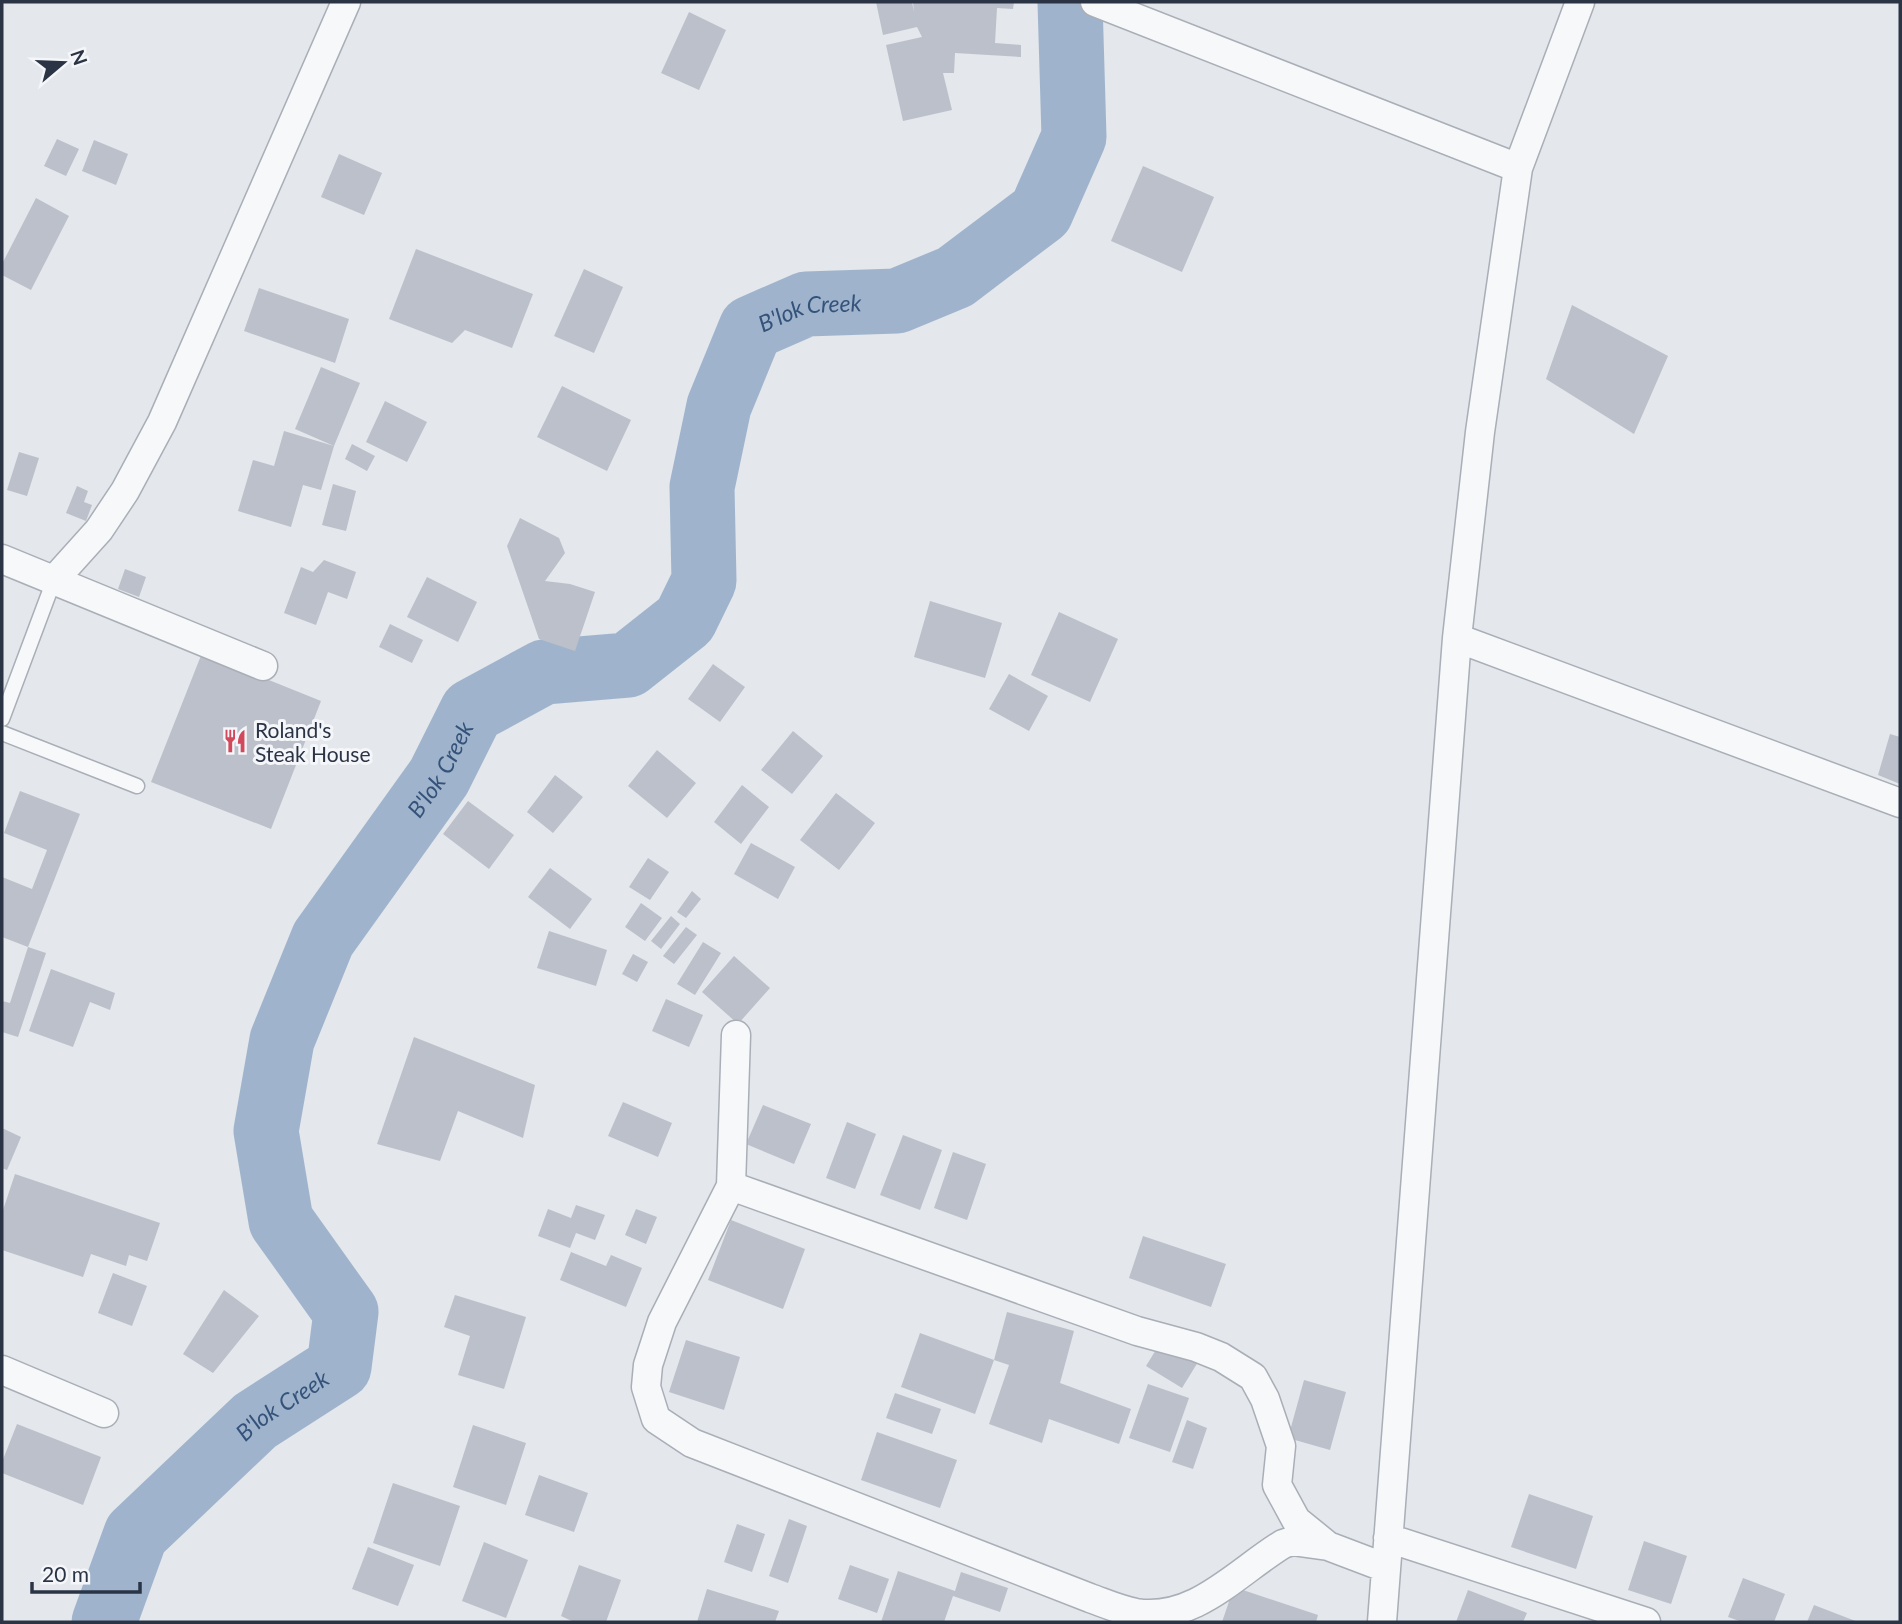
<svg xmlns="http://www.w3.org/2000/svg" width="1902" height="1624" viewBox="0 0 1902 1624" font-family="Lato,sans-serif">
	<rect width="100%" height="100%" fill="#e4e7ec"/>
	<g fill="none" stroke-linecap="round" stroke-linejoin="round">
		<path stroke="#9fb4cc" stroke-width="65" id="s1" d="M104,1622L136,1534L255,1421L339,1367L346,1312L281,1221L266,1131L282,1040L323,939L439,777L472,711L544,672L628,665L685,620L704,581L702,487L719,406L751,328L806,304L897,301L955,277L1041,212L1074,137L1070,2"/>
	</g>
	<path fill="#bbc0ca" d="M876,2H912L914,12L913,2H1014L1013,9L997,8L995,43L1021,45V57L955,53L954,73H943L952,110L903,121L886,45L922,37L917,27L883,35Z
		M689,12L726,30L699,90L661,73Z
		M57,139L79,149L66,176L44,166Z
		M94,140L128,154L116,185L82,171Z
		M339,154L382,173L364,215L321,197Z
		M1143,166L1214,197L1182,272L1111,241Z
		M36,198L69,216L31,290L2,275V264Z
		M416,249L533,294L512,348L465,330L452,343L389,319Z
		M584,269L623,287L594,353L554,336Z
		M259,288L349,319L335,363L244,331Z
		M1572,305L1668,356L1634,434L1546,379Z
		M321,367L360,383L334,446L321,490L303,485L291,527L238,511L253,460L274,466L284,431L334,446L295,429Z
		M562,386L631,420L607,471L537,437Z
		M385,401L427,422L407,462L366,442Z
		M352,444L375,456L367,471L345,459Z
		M19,452L39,458L27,496L7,490Z
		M333,484L356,491L346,531L322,525Z
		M77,486L88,491L84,502L92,505L86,521L66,513Z
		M520,518L559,538L565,553L545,581L570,584L595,592L575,651L539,639L507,546Z
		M324,560L356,572L347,599L328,592L316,625L284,613L301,567L313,572Z
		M125,569L146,577L139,597L118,589Z
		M427,577L477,602L458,642L407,617Z
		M930,601L1002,623L985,678L914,657Z
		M1059,612L1118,639L1090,702L1031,675Z
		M390,624L423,640L412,663L379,647Z
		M202,653L321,701L271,829L151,782Z
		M713,664L745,687L720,722L688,699Z
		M1009,674L1048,696L1029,731L989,709Z
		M793,731L823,756L792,794L761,770Z
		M1890,734L1900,737V784L1878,775Z
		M657,750L696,783L667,818L628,786Z
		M555,775L583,797L553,833L527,812Z
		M742,785L769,807L741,844L714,822Z
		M20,791L80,814L28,947L2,937V877L32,889L47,850L4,833Z
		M836,793L875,823L839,870L800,840Z
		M468,801L514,835L489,869L443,834Z
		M751,843L795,867L778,899L734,874Z
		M648,858L669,872L650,900L629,887Z
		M550,868L592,899L570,929L528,897Z
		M692,891L701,899L686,918L677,912Z
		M641,903L662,918L645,941L625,927Z
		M671,916L680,924L661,949L651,941Z
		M686,927L697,935L674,964L663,956Z
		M549,931L607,950L596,986L537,968Z
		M703,942L721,953L695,995L677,984Z
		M28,947L46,953L18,1037L2,1032V1001L10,1003Z
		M633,954L648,962L637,982L622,974Z
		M734,956L770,988L738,1024L702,992Z
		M51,969L115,993L110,1010L90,1002L73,1047L29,1031Z
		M666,999L703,1015L689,1047L652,1031Z
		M414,1037L535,1085L523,1138L458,1111L440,1161L377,1144Z
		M623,1102L672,1123L658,1157L608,1136Z
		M763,1105L811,1124L794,1164L746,1144Z
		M847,1122L876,1134L855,1189L826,1178Z
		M2,1128L21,1137L7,1170L2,1168Z
		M903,1135L942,1150L920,1210L880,1195Z
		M953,1152L986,1164L967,1220L934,1208Z
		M15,1174L160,1223L147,1261L129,1255L126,1266L91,1254L83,1277L2,1250V1213Z
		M576,1205L605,1215L595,1240L576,1233L570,1248L538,1236L548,1209L571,1218Z
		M636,1209L657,1217L646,1244L625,1235Z
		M731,1220L805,1249L783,1309L708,1280Z
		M1143,1236L1226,1264L1211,1307L1129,1278Z
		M571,1252L606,1266L611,1255L642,1268L626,1307L560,1280Z
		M113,1273L147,1286L132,1326L98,1313Z
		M224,1290L259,1316L213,1373L183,1354Z
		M455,1295L526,1317L504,1389L458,1375L470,1336L444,1327Z
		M1007,1312L1074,1331L1060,1383L1131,1409L1119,1444L1049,1419L1042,1443L989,1424L1009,1365L994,1360L975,1414L901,1387L920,1333L994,1360Z
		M686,1340L740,1357L724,1410L669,1392Z
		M1162,1340L1198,1362L1182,1388L1146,1366Z
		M1304,1380L1346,1392L1330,1450L1288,1438Z
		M1148,1384L1189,1398L1170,1452L1129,1438Z
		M895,1393L941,1409L932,1434L886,1418Z
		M1187,1420L1207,1428L1193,1469L1172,1462Z
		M17,1424L101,1457L83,1505L2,1473V1462Z
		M473,1425L526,1443L506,1505L453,1487Z
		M877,1432L957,1460L940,1508L861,1480Z
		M539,1475L588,1493L574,1532L525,1515Z
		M393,1483L460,1506L440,1566L373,1543Z
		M1529,1494L1593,1516L1576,1569L1511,1547Z
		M789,1519L807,1526L788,1583L769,1576Z
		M737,1524L765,1534L752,1572L724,1562Z
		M1644,1541L1687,1556L1671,1604L1628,1590Z
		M484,1542L528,1560L506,1618L462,1601Z
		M368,1547L414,1565L398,1606L352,1589Z
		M579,1565L621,1580L606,1622H574L561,1616Z
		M850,1565L889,1579L877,1613L838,1599Z
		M898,1571L955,1591L961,1572L1008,1588L1000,1612L953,1596L944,1622H881Z
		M1743,1578L1785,1594L1774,1622H1742L1728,1617Z
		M1234,1587L1318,1615L1316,1622H1222Z
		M707,1589L779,1611L775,1622H697Z
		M1468,1590L1527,1613L1523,1622H1456Z
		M1814,1605L1858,1622H1807Z"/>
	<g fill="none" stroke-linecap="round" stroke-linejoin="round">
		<g stroke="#a9aeb7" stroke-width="17">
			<path id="lane" d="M2,719L54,580
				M2,733L137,786"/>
		</g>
		<g stroke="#a9aeb7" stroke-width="31">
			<path id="street" d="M1095,2L1518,168
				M2,559L263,666
				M54,580L99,530L125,491L162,422L346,2
				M1457,638L1900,803
				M736,1035L731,1186L662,1322L648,1365L646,1387L656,1419L692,1443L1090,1598C1104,1603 1120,1610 1136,1613C1195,1622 1237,1572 1283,1544L1292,1541L1328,1546
				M731,1186L1137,1331L1196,1347L1221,1357L1253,1377L1265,1399L1281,1446L1277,1485L1296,1520L1328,1546L1386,1568
				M2,1370L104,1413
				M1388,1538L1646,1622
				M1382,1622L1457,638L1480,432L1518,168L1580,2"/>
		</g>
		<use href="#lane" stroke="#f7f8fa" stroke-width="14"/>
		<use href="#street" stroke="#f7f8fa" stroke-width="28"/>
	</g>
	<defs>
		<g id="restaurant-bare" transform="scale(1.89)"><path d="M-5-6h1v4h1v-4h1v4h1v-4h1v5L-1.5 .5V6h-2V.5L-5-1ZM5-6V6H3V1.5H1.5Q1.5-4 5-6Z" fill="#d1495b" stroke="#f4f6f9" stroke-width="2.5" paint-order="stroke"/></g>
	</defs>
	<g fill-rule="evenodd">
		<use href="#restaurant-bare" x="235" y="741"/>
	</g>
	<g text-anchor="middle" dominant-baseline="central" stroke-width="6" stroke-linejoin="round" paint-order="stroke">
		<g font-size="21" fill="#2b3445" stroke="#f4f6f9" text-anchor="start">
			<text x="255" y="729">Roland's<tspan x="255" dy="24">Steak House</tspan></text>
		</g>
		<g font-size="23" font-style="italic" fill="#34527a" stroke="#f4f6f9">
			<text stroke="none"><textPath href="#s1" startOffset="1696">B'lok Creek</textPath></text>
			<text stroke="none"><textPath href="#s1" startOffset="1024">B'lok Creek</textPath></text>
			<text stroke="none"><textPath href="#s1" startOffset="289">B'lok Creek</textPath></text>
		</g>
	</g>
	<rect width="1902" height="1624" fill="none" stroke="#2b3445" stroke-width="7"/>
	<g transform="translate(63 63) rotate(71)" stroke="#f4f6f9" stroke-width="5" paint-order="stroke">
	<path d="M0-5L12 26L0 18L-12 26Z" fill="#2b3445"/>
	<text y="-10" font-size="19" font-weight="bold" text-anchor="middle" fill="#2b3445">N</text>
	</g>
	<path d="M32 1582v10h108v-10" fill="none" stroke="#2b3445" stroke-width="3.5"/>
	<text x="42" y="1582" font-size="21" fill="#2b3445" stroke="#f4f6f9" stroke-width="5" paint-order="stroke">20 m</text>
</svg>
